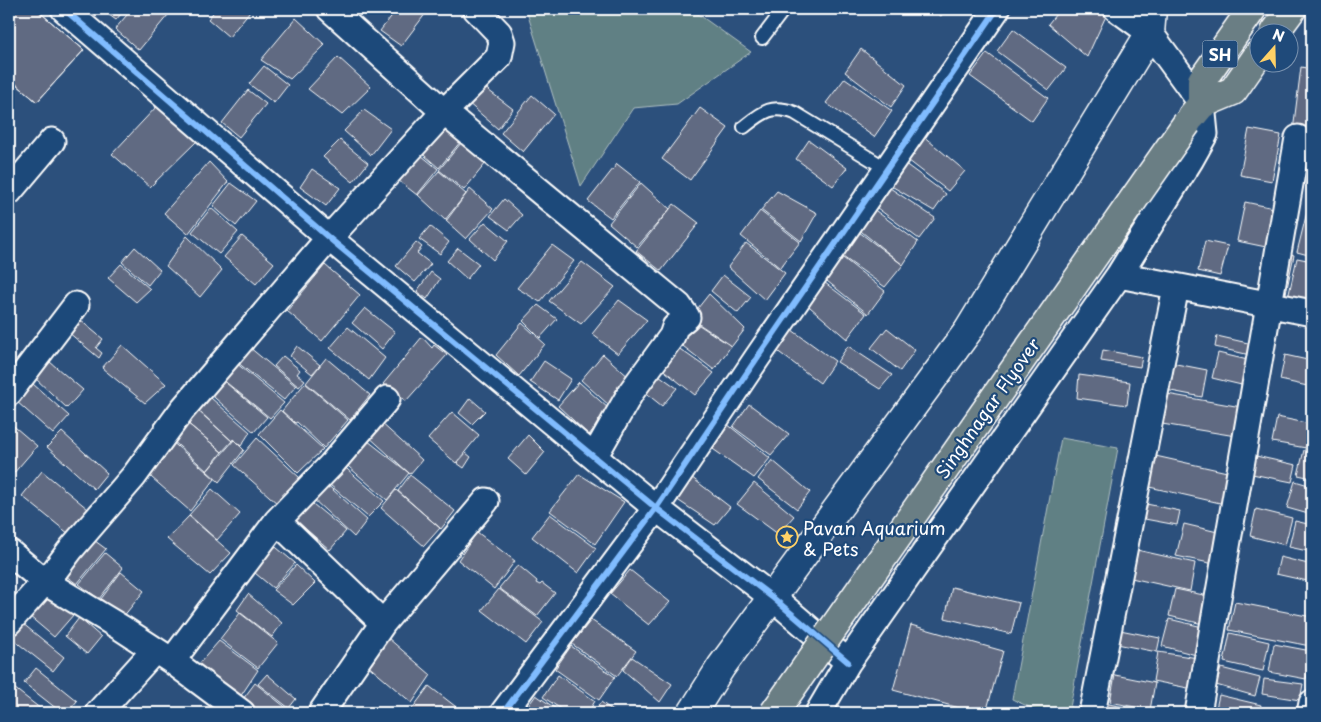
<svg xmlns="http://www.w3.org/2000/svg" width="1321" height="722" viewBox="0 0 1321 722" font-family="'Playpen Sans',sans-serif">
	<rect width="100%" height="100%" fill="#2c507c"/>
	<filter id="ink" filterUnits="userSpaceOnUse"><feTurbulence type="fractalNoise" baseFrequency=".02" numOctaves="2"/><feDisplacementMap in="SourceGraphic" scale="10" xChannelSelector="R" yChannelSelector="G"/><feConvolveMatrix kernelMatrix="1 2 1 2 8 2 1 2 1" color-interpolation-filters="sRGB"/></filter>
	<g filter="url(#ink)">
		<path fill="#608084" stroke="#b0c0c2" d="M526,9H691L751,52L677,104L633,108L581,186Z
			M1061,438L1118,448L1069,713H1042L1012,699Z"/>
		<path fill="#606a82" stroke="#fff" d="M9,9H36L84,50L37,102L9,78Z
			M9,9H36L84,50L37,102L9,78Z
			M101,9H125L116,20Z
			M132,9H173L139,50L115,29Z
			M216,9H247L250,11L229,37L208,19Z
			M397,9H429L401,46L380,31Z
			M932,9H946L941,16Z
			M1060,9H1096L1106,16L1087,57L1048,24Z
			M296,18L325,45L290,79L261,60Z
			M1013,29L1066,68L1049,90L997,51Z
			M861,49L906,85L891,107L845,72Z
			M987,53L1048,98L1032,121L970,76Z
			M338,57L371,87L342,115L308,89Z
			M264,66L288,85L274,103L249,84Z
			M1301,67L1312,69V135L1293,131Z
			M845,78L892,111L874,137L826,103Z
			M480,84L513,109L498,129L467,102Z
			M248,90L266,104L239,137L222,123Z
			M532,95L554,114L523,152L501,133Z
			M158,105L198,140L150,187L112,154Z
			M700,108L728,128L690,180L662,159Z
			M364,110L391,129L371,155L344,131Z
			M440,122L461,141L439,168L418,150Z
			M1249,129L1281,135L1272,181L1240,175Z
			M922,135L965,171L948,191L904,157Z
			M340,140L368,163L353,182L323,157Z
			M809,140L847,168L833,186L796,159Z
			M461,143L486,163L464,190L439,170Z
			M416,151L438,169L417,195L394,177Z
			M209,162L228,182L188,234L164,213Z
			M904,163L946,194L934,211L888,184Z
			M617,164L640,182L611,218L588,201Z
			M312,169L340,188L326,206L300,187Z
			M439,171L466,194L445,220L418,195Z
			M1312,171V193L1308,192Z
			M231,183L256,201L236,226L213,206Z
			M641,183L670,209L637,247L609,223Z
			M887,186L935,218L919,239L873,205Z
			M470,189L493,209L466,239L446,221Z
			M777,191L817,213L801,241L761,210Z
			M504,199L522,215L509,230L490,216Z
			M1245,202L1274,208L1266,247L1237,241Z
			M674,204L699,223L661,271L636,251Z
			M211,208L238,232L219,254L192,232Z
			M872,208L918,242L903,265L857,228Z
			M760,211L800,242L780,268L741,236Z
			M1307,212L1312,214V256L1297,252Z
			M485,222L508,241L493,260L470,239Z
			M430,226L449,242L440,254L419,239Z
			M855,229L903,265L885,287L836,252Z
			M187,236L222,270L200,297L166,266Z
			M242,236L274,263L256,284L224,257Z
			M1205,241L1228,246L1220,276L1198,271Z
			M416,242L422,247L417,253L431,264L415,282L396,266Z
			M746,243L785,273L765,300L728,267Z
			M552,245L574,261L540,302L517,288Z
			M135,247L160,270L148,285L122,262Z
			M458,248L479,264L467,279L447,261Z
			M1283,252L1294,255L1285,298L1273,296Z
			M838,254L885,291L868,314L822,277Z
			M1297,258L1312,261V304L1288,298Z
			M582,262L615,287L581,324L549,301Z
			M121,264L150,289L136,302L108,278Z
			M325,265L360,295L322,341L287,311Z
			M431,272L440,279L427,299L417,291Z
			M723,275L751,297L738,313L711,291Z
			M820,279L866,314L847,339L803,301Z
			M709,294L745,329L732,346L690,318Z
			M619,300L647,320L618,354L592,334Z
			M538,305L557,319L540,338L523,321Z
			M365,308L395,332L382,349L352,323Z
			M690,319L731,346L714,370L675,340Z
			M80,320L103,339L96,348L102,353L99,358L68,332Z
			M522,323L545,344L519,376L496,355Z
			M348,327L385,358L369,380L330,348Z
			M887,328L915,350L900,371L871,348Z
			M792,330L835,361L820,383L776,350Z
			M1217,336L1261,346L1259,357L1215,347Z
			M422,337L432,348L434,345L447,355L406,401L383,384Z
			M122,345L166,384L145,403L102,368Z
			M674,345L714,373L695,395L656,364Z
			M297,346L320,365L312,374L290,356Z
			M848,346L892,375L880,389L837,362Z
			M249,347L296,386L284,400L237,362Z
			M1103,350L1142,357L1140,367L1101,361Z
			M1218,353L1256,362L1250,387L1212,378Z
			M603,354L631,379L610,406L581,380Z
			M1285,355L1312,361V387L1280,380Z
			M283,356L300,370L297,374L305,380L299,387L274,366Z
			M326,358L370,395L350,420L306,383Z
			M544,361L571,379L558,400L530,382Z
			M50,362L83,390L67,408L35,378Z
			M235,362L284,403L270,418L222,379Z
			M1171,363L1207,370L1202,397L1166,390Z
			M656,373L677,388L662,406L642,390Z
			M1079,375L1130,382L1127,405L1077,398Z
			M220,378L267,417L254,432L208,392Z
			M579,382L609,409L589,435L558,406Z
			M305,383L348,420L324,448L297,422L295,423L282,411Z
			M33,384L69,416L53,434L16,401Z
			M1167,394L1247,408L1242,437L1162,424Z
			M1312,397V419L1308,418Z
			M211,398L250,432L241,446L233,439L232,441L199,411Z
			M470,398L485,411L472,424L459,413Z
			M749,404L789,434L771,455L733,427Z
			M196,409L232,441L222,452L186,422Z
			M280,410L323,449L298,473L259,434Z
			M452,412L479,435L456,463L428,439Z
			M1277,417L1311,424L1306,448L1272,442Z
			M379,421L422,460L410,474L367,435Z
			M9,422L37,446L13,474L9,470Z
			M186,422L222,452L207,471L171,439Z
			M727,424L770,458L754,478L710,447Z
			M62,432L107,473L94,489L47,447Z
			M528,435L545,452L526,475L508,459Z
			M363,437L409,473L387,500L342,461Z
			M257,438L300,478L278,504L234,465Z
			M170,440L215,479L190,511L144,471Z
			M234,440L244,450L219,482L207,471Z
			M1304,450L1312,452V478L1298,475Z
			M466,453L471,457L464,468L457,463Z
			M1151,455L1236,474L1229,505L1145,486Z
			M1256,456L1296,465L1292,482L1252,474Z
			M772,460L810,492L797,509L758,479Z
			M340,463L384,501L368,517L324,480Z
			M42,471L88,509L69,534L22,496Z
			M579,474L624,502L595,544L550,511Z
			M410,475L455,511L441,529L398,491Z
			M691,477L730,507L715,525L676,499Z
			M1295,481L1312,486V515L1287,508Z
			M324,482L367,520L354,537L312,498Z
			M754,483L794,516L778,534L737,504Z
			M212,489L240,514L217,540L189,515Z
			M396,490L440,528L424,546L381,508Z
			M308,500L346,531L330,550L293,518Z
			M1137,502L1180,511L1177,525L1134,517Z
			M1256,509L1292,518L1285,545L1250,536Z
			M550,514L596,548L578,573L532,537Z
			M189,516L231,553L210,575L167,539Z
			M1295,521L1312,525V552L1289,547Z
			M1184,524L1226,534L1219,565L1176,556Z
			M477,532L515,561L494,589L458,560Z
			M87,535L106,549L77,584L59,571Z
			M271,543L295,563L273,588L249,568Z
			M1128,548L1195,563L1190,591L1122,576Z
			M105,553L123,568L99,599L79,584Z
			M1280,557L1312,565V582L1276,574Z
			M296,565L315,583L293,605L273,590Z
			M518,565L537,581L536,583L540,585L542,583L555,593L537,616L499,588Z
			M630,570L670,602L649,625L610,594Z
			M121,572L144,591L123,617L101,599Z
			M952,587L1019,603L1011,634L945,618Z
			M499,589L543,622L526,644L482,610Z
			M1175,589L1213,597L1207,625L1169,616Z
			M49,592L74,614L54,637L29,616Z
			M248,594L282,623L272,637L237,610Z
			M1235,602L1312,617V636L1310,646L1229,630Z
			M240,613L278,643L258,668L220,639Z
			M79,618L101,637L87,654L65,636Z
			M1169,619L1207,628L1200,656L1162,646Z
			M591,620L636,651L617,676L572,644Z
			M22,623L64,657L53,671L10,637Z
			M911,625L1003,651L986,713H978L893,690Z
			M1120,630L1160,638L1157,652L1117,644Z
			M1230,633L1269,642L1263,671L1224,662Z
			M388,638L431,675L412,703L366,664Z
			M219,641L258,670L240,697L198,665Z
			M1274,644L1311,651L1306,679L1269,672Z
			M571,646L615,677L599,700L555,669Z
			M1158,652L1198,658L1193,689L1153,681Z
			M632,657L672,684L660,702L623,670Z
			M36,668L77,701L67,713H62L24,683Z
			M1221,668L1260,678L1255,696L1216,685Z
			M267,674L296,699L289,708L258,684Z
			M558,675L595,701L588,713H567L543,697Z
			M1115,675L1155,683L1150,710L1110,702Z
			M1264,679L1303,684L1300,700L1262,694Z
			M255,683L289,710L287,713H261L243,699Z
			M429,686L464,713H417L412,709Z
			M14,688L46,713H9V695Z
			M536,695L562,713H523Z
			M1219,695L1261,705L1259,713H1215Z
			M601,702L616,713H593Z
			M1104,703L1147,712V713H1102Z"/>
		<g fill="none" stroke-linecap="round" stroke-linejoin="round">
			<g stroke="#fff" stroke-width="16">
				<path id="lane" d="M762,38L784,9
					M744,127C763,112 771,104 795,113L887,169"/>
			</g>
			<g stroke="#fff" stroke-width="29">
				<path id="street" d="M64,9L329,238L594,457L656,508L772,597L848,662
					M330,9L444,112L679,306L687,317L675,327L672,336L631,392L594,457
					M9,192L52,141
					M1119,275L1312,313
					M9,393L76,305
					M277,521L383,623
					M9,552L45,582L123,629L172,661L242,713
					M9,622L56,569L71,549L134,476L182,410L329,238L444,112L499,57L502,42L499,33L476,9
					M172,661L277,521L331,465L387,399
					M98,713L155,650
					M321,713L383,623L486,501
					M503,713L656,508L757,358L997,9
					M818,713L848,662L1119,275L1191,159L1205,134L1202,104L1150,33L1117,9
					M1092,713L1176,287
					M1198,713L1298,138
					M1310,713L1312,703"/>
			</g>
			<g stroke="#fff" stroke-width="31">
				<path id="secondary" d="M692,713L721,667L968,331L1150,33L1152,9"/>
			</g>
			<g stroke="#fff" stroke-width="31">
				<path id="primary" d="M1275,32L1292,9
					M1202,104V80L1252,9
					M1192,116L1202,104L1233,91L1258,55"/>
			</g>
			<use href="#lane" stroke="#1f4a7a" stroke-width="12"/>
			<use href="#street" stroke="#1f4a7a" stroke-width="25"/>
			<use href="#secondary" stroke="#1f4a7a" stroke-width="28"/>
			<use href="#primary" stroke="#6b7e84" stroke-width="28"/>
			<g stroke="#fff" stroke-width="31" stroke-linecap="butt">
				<path id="primary-bridge" d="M774,713L1187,123"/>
			</g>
			<use href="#primary-bridge" stroke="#6b7e84" stroke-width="28"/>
			<g stroke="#1f4a7a" stroke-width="9">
				<path id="cycleway" d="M64,9L329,238L594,457L656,508L772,597L848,662
					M503,713L656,508L757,358L997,9"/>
			</g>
			<use href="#cycleway" stroke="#80bcff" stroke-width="6"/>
		</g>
	</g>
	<defs>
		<g id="sight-ring" transform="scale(1.125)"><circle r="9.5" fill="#1f4a7a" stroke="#ffd166" stroke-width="1.5"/><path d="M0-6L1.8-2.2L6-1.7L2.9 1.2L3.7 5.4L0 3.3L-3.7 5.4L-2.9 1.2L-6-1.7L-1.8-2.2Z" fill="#ffd166"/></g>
	</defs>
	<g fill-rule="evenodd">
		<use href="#sight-ring" x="787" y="537"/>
	</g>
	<g text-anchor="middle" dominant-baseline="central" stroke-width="4.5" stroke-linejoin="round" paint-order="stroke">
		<rect fill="#1f4a7a" stroke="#bcc9d7" stroke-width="1" x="1202.5" y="40.5" width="35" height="27" rx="4"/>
		<g font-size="16" font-weight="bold" fill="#fff">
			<text x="1220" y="54">SH</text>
		</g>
		<g font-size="18" fill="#fff" stroke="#1f4a7a">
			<text transform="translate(987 408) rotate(-55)">Singhnagar Flyover</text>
		</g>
		<g font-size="18" fill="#fff" stroke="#1f4a7a" text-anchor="start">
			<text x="803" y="527">Pavan Aquarium<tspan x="803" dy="21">&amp; Pets</tspan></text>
		</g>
	</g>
	<rect width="1321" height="722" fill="none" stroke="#1f4a7a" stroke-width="30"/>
	<rect x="15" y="15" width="1291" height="692" fill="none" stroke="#fff" stroke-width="2" filter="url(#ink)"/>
	<g transform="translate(1274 48) rotate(20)"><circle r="24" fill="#1f4a7a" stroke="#7992af"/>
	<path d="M0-4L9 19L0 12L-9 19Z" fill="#ffd166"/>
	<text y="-8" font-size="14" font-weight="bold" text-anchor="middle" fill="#ffffff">N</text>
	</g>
</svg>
